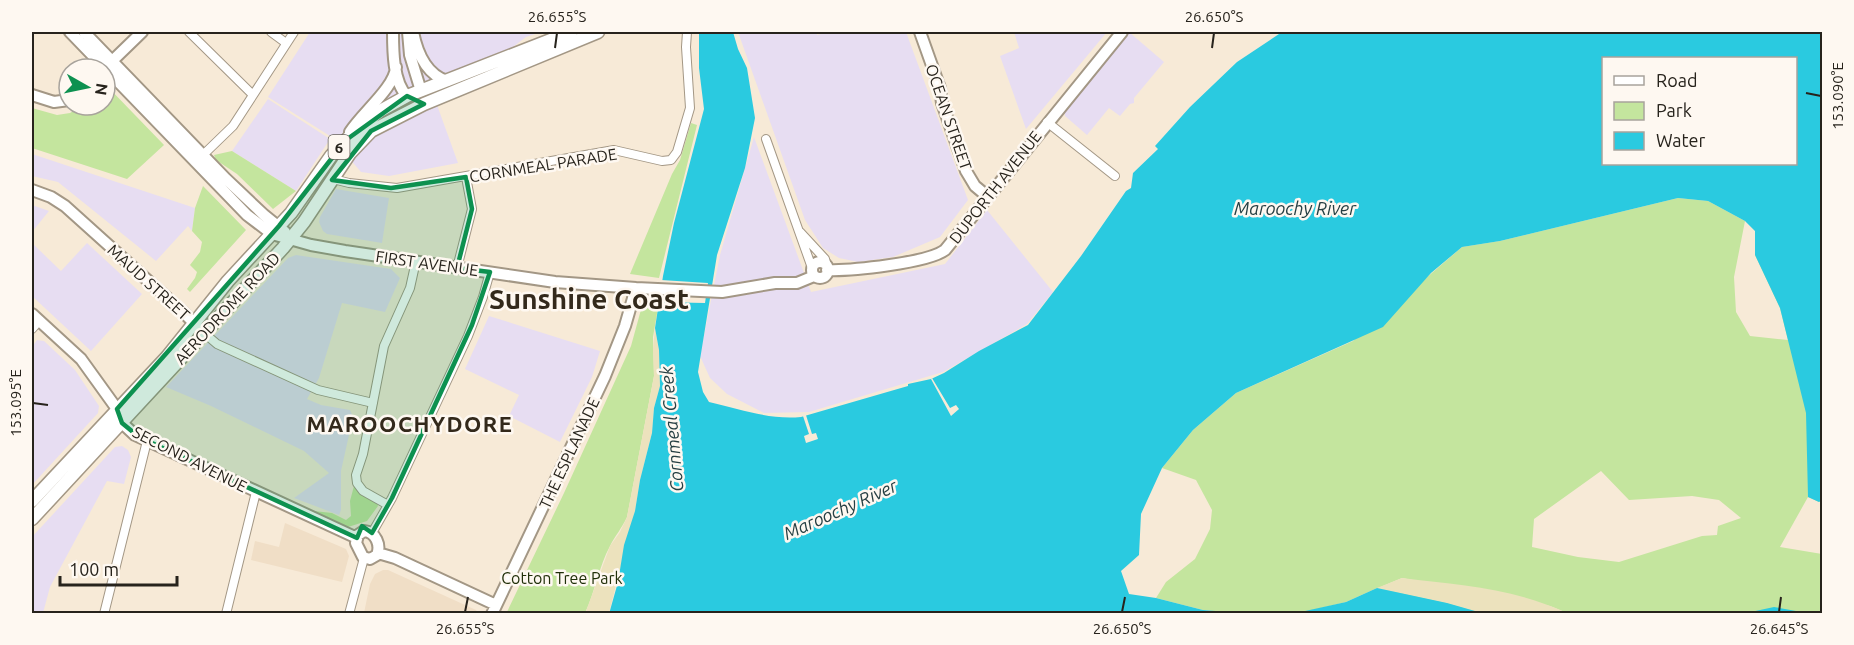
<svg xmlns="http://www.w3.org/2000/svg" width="1854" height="645" viewBox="0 0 1854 645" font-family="Ubuntu,sans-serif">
	<rect width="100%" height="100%" fill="#f7ead7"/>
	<path fill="#e7ddf2" d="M310,32H541L526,37L437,105L458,163L389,176L361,172L330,136L268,97Z
		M738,32H817V35L829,32L841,34L847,32H906L968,200L940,237L893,257L858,262L839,258L823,248L805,220Z
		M1014,32H1107L1026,129L1000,56L1019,48Z
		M1129,32L1164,62L1134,98V103L1130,104L1120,116L1109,108L1087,135L1065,116V111Z
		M268,99L330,139L296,191L232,151Z
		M754,137L811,292L945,264L987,210L1053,292L1027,324L943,372L809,412L764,413L727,394L710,378L700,356L720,255Z
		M32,154L195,208L192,231L188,226L156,261L58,182L32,176Z
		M336,189L389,198L382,243L327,234L323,231L319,222L320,217Z
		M32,205L49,211L32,232Z
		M32,243L61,271L87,243L142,294L91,351L32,296Z
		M296,255L391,269L400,278L385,312L342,303L319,378L307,399L321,405L350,410L353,417L341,471V510L339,515L294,498L329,473L304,451L211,406L166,387L288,258Z
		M489,316L600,351L592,377L560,442L509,416L519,395L465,369Z
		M37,340L44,341L75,370L99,406L98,413L32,485V347Z
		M122,446L128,450L131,457L124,484L107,481L50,587L43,613H32V537L115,447Z"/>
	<path fill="#f0dec6" d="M285,523L346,549L349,556L342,582L251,560L255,541L279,547Z
		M383,570H388L476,610L478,613H364L370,584L375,574Z"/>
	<path fill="#c4e59e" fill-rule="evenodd" d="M105,84L164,145L127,179L32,148V108L57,115L70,113L83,105H105Z
		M691,123L697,125L659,278L630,274L672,174L680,160Z
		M232,151L296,191L273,209L237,174L216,160L214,155Z
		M203,186L246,230L190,292L187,289L195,278L197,272L190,265L200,252L202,242L192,231L195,208Z
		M1678,198L1708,201L1745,221L1734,277L1736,312L1750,336L1788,340L1780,308L1755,255L1780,260L1822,500L1819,502L1808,497L1780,547L1822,554V613H1567L1550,606L1402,578L1378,588L1447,603L1482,613L1377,588L1346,602L1296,614H1240L1203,610L1156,598L1166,582L1195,559L1210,529L1212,510L1196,480L1162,468L1193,430L1236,393L1353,341L1462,247L1500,241ZM1601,471L1629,500L1692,496L1719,500L1741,518L1718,526L1717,535L1702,536L1619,562L1578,557L1532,547L1534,519Z
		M642,306L658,308L653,337L654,376L627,517C622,528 615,536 610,546C599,566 595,592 585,613L506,614L564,493L631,346Z
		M354,486L363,496L377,503L378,506L367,521L348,527L314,511L332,513L346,520L351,516L350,501Z"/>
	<path fill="#ece2bd" d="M655,328L659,350L660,386L654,408L652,433L640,480L635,511L609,613L585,614L610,546L620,532L627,517L654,376L653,350Z
		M1402,578C1460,585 1513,588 1567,613H1482L1447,603L1377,588Z"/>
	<path fill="#2acae0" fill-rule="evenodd" d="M699,32H733L738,49L747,68L755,118L745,168L717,255L698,372L703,392L709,402C741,409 768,420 801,417L908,386V384L931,379L944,373L979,351L1028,325L1081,256L1126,191L1131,188L1133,173L1158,149L1155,146L1190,107L1237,62L1282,32H1822V500L1819,502L1808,497L1806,413L1780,308L1755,255V231L1745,221L1708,201L1678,198L1500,241L1462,247L1431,273L1383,327L1236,393L1193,430L1162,468L1141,514L1139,555L1121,571L1129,594L1156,598L1203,610L1240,613L609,614L618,582L624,545L635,511L640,480L652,433L654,408L660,386L659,350L655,328L663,276L674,223L704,109L699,68ZM1604,58H1796V164H1604Z
		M1377,588L1447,603L1482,613H1296L1346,602Z
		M1774,607L1807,613H1746Z"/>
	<path fill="#f7ead7" d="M661,280L708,283L705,303L656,302Z
		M932,378L950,408L956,405L959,409L951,416L931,379Z
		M805,412L812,434L816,433L818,439L806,443L804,436L809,434L802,413Z"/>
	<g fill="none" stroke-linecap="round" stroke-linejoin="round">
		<g stroke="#a39785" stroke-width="10">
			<path id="street" d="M189,32L253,95
				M271,32L286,43
				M1047,122L1115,176
				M766,139L812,268
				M204,154L233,126L294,32
				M333,179L349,183L397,188L614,150L662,161L671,160L677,152L690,108L686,47L687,32
				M800,232L825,259L827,266
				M457,268L472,209L466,177
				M32,329L39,321
				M204,333L217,344L318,390L373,403
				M388,505L363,491L357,483L356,475L363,454L384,346L410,288L416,261
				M372,533L392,498L468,336L483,297L490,272
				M104,614L147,441
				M226,614L256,492
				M349,614L364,558"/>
		</g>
		<g stroke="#a39785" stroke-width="14">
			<path id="secondary" d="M70,32L247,215L272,234L311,245L345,251L555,282L636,288L722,292L775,283H797L814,276
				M84,32L226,179L264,215L285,232
				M393,32C393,50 393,82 407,96
				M408,32L410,55L421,91
				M413,32C417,52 425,74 447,81
				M920,32L940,88L942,103L966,171L975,186L987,196
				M108,65L142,32
				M32,95L54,102L69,100
				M350,132C362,113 395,87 396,67
				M32,190L51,197L65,206L185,314L204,333
				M812 270a8 8 0 1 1 16 0a8 8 0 1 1-16 0Z
				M827,270C850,271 928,263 945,250L1122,32
				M32,314L81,359L117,409L122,423L135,435L357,538
				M364,531C376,532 381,545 377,555L370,559L363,557L356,543L358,535Z
				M378,553L395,558L496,605
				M492,614L605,376L625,326L636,288"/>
		</g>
		<g stroke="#a39785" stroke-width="15">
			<path id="primary" d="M32,501L167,357L228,281L291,213L331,156L356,130L380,111L407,96L571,32
				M32,519L283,248L304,222L350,153L371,131L424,104L598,32"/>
		</g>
		<use href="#street" stroke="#fff" stroke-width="8"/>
		<use href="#secondary" stroke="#fff" stroke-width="10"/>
		<use href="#primary" stroke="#fff" stroke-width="12"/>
	</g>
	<path fill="#0d9150" fill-opacity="0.2" stroke="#0d9150" stroke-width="4.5" stroke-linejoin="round" d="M407,96L424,104L371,131L332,180L391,188L466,177L472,209L457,268L490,272L472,325L392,498L372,533L362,526L357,538L139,437L122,423L117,409L279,226L346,140Z"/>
	<path fill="none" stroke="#27231c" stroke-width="2" d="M555,48L557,33M1212,48L1214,33M1806,93L1821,96M33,403L48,405M465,612L468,597M1122,612L1125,597M1779,612L1781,597"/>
	<g text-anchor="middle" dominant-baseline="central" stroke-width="5" stroke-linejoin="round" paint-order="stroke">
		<rect fill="#fef8f1" stroke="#68635c" stroke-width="1.5" x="328.5" y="135" width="21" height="24" rx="4.5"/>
		<g font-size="15" font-weight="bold" fill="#27231c">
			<text x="339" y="147">6</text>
		</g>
		<g font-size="16" fill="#27231c" stroke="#fef8f1">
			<text transform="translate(949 117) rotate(71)">OCEAN STREET</text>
			<text transform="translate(543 165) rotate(-9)">CORNMEAL PARADE</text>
			<text transform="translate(995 187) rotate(-52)">DUPORTH AVENUE</text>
			<text transform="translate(427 263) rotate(8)">FIRST AVENUE</text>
			<text transform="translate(149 282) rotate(42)">MAUD STREET</text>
			<text transform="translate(227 308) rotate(-47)">AERODROME ROAD</text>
			<text transform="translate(569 453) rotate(-65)">THE ESPLANADE</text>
			<text transform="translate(190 459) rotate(27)">SECOND AVENUE</text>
		</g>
		<g font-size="16" fill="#202f09" stroke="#fef8f1">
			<text x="562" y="578">Cotton Tree Park</text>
		</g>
		<g font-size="18" font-style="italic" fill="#263f43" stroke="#fef8f1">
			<text x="1295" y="208">Maroochy River</text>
			<text transform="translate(671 429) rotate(-95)">Cornmeal Creek</text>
			<text transform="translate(840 509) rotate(-24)">Maroochy River</text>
		</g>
		<g font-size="22" font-weight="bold" letter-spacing="1.5" fill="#33291b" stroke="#fef8f1">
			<text x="410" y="423">MAROOCHYDORE</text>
		</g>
		<g font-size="28" font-weight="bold" fill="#33291b" stroke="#fef8f1">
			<text x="589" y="298">Sunshine Coast</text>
		</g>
	</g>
	<rect width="1854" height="645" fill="none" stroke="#fef8f1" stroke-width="66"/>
	<rect x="1602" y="57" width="195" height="108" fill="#fef8f1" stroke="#a8a39c" stroke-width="1.5"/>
	<rect x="1614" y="76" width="30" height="9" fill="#ffffff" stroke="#a8a39c" stroke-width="1.5"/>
	<text x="1656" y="87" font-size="18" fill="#27231c">Road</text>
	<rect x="1614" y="102" width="30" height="18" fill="#c4e59e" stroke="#a8a39c" stroke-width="1.5"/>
	<text x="1656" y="117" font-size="18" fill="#27231c">Park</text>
	<rect x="1614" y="132" width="30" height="18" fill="#2acae0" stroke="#a8a39c" stroke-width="1.5"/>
	<text x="1656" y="147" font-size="18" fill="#27231c">Water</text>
	<g transform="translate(87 87) rotate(99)"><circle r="28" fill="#fef8f1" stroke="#a8a39c" stroke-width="1.5"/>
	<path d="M0-4.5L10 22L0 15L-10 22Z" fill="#0d9150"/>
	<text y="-9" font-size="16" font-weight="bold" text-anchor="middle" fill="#27231c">N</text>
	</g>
	<path d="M60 576v9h117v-9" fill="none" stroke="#27231c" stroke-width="3"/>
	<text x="69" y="576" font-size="18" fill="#27231c" stroke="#fef8f1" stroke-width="4.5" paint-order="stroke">100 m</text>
	<rect x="33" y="33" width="1788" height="579" fill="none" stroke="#27231c" stroke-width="2"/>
	<g font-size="15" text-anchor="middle" fill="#27231c">
		<text x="557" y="22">26.655°S</text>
		<text x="1214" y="22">26.650°S</text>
		<text transform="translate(1838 96) rotate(-90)" y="5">153.090°E</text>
		<text transform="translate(16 403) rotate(-90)" y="5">153.095°E</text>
		<text x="465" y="634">26.655°S</text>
		<text x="1122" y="634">26.650°S</text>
		<text x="1779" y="634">26.645°S</text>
	</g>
</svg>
